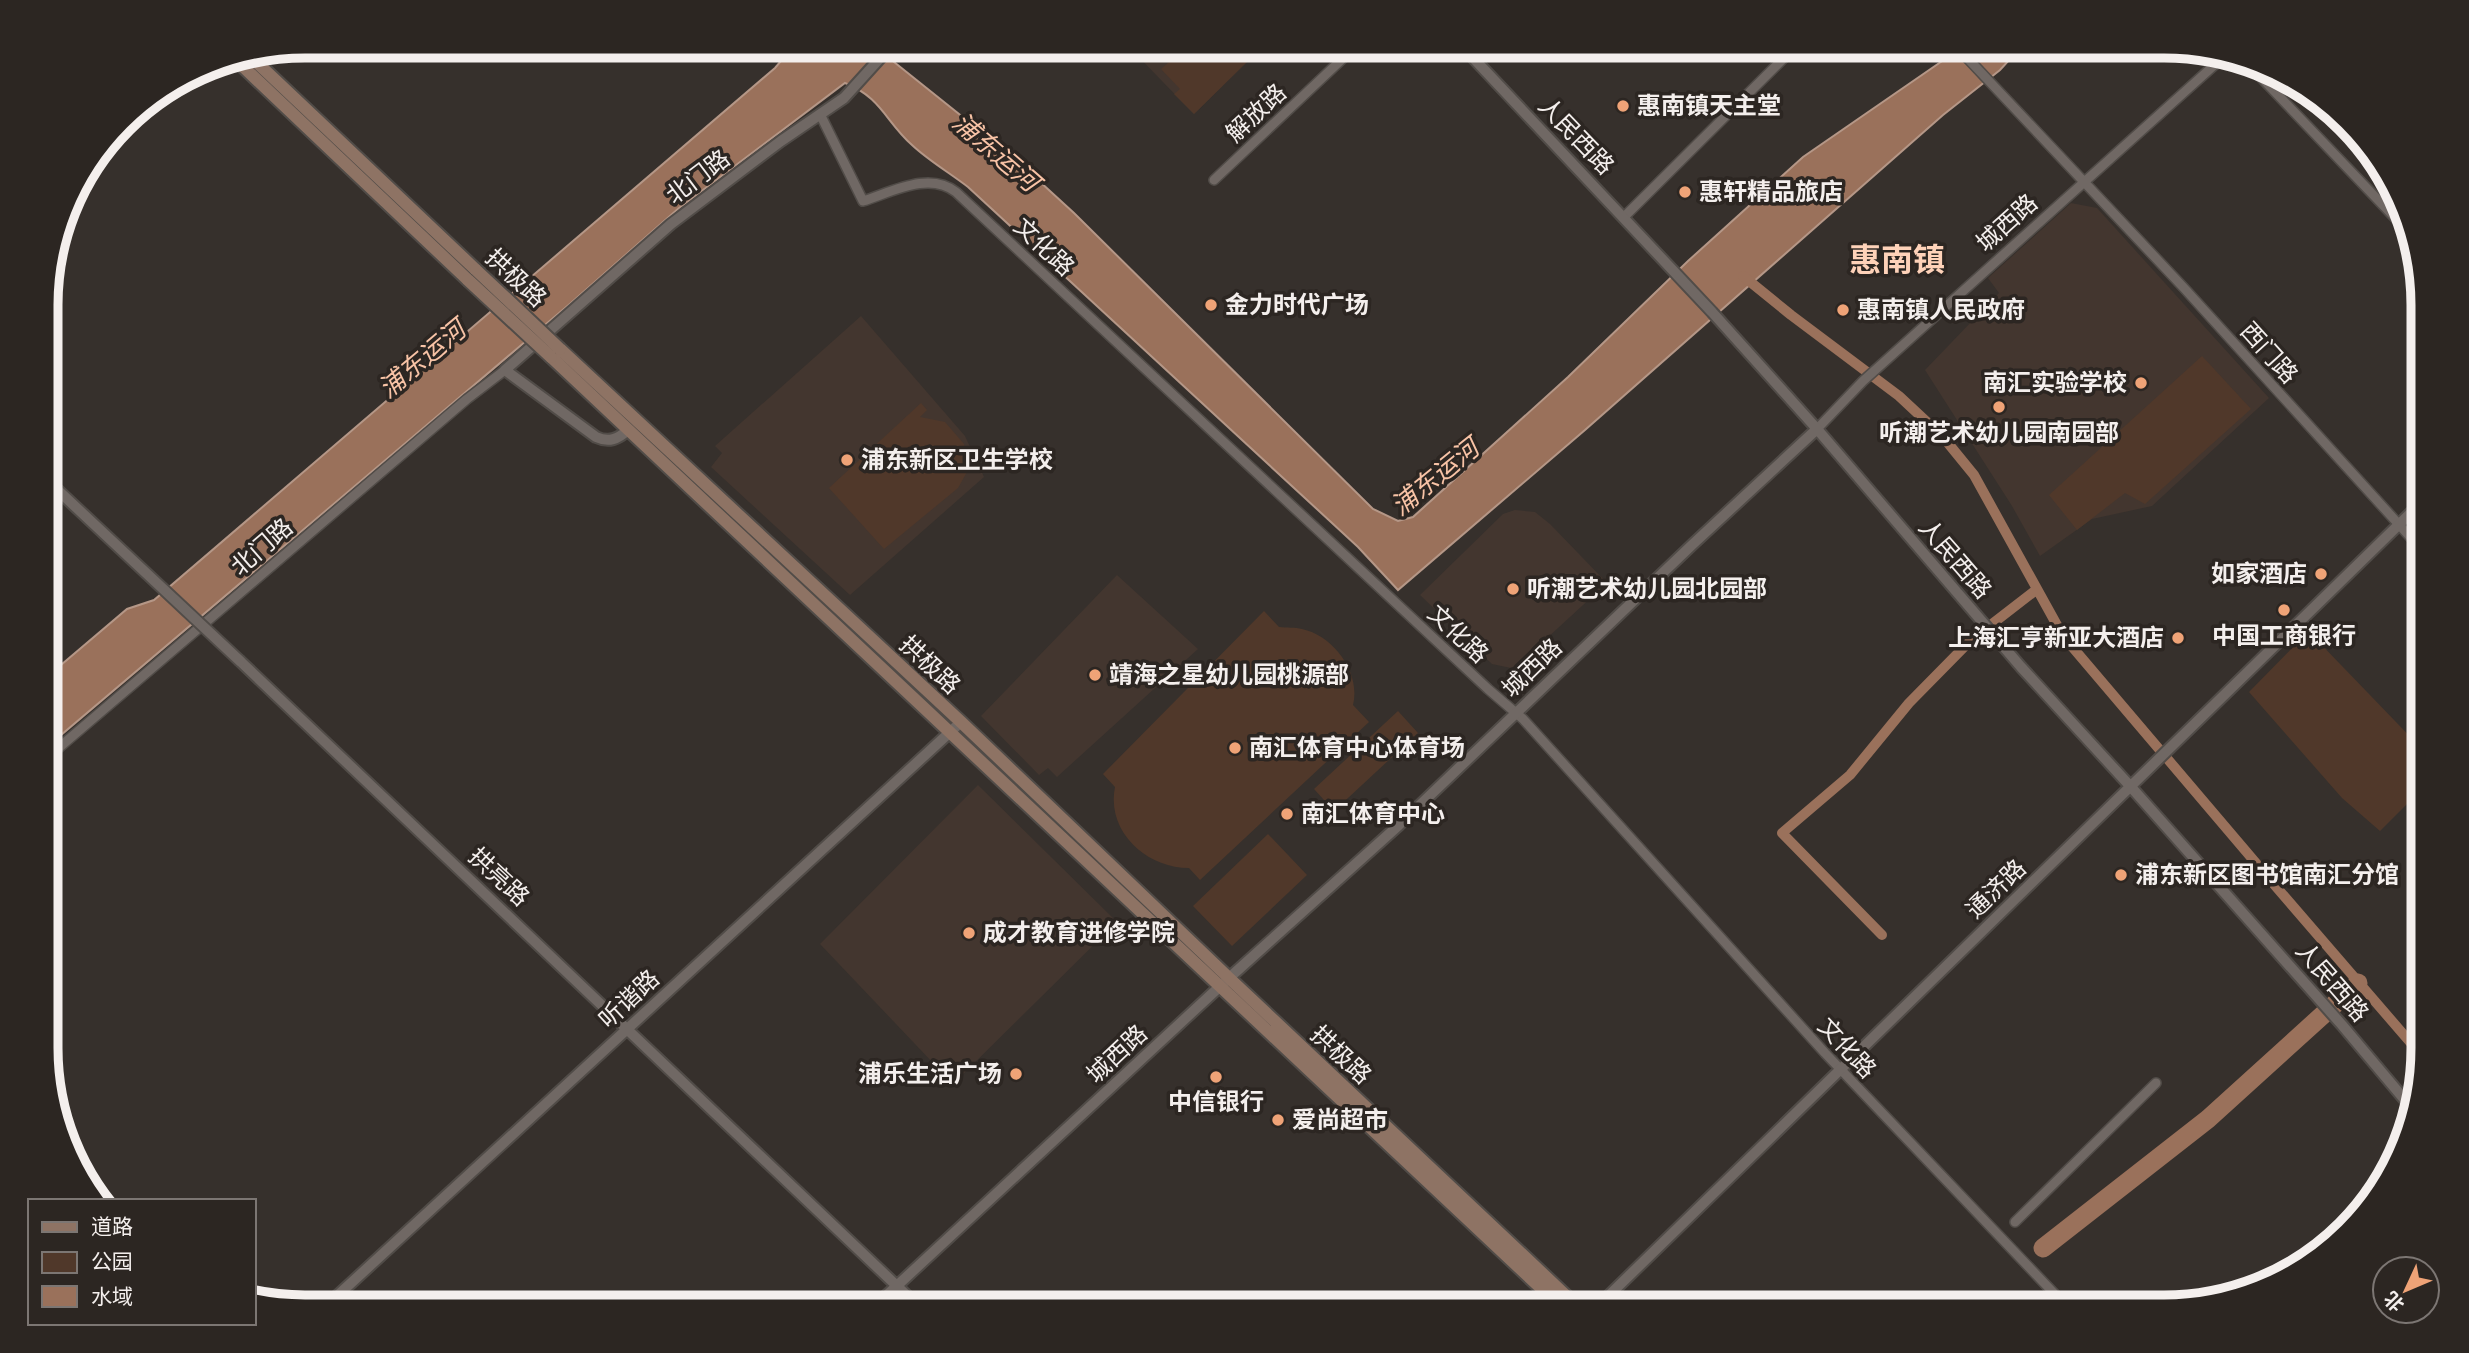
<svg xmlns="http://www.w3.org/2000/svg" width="2469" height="1353" viewBox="0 0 2469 1353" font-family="'DejaVu Sans','Noto Sans SC',sans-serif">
	<rect width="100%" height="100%" fill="#36302c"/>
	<path fill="#43362f" d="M1128,46H1232L1248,61L1194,114Z
		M2071,203L2097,208L2269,398L2152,506L2092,519L2040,556L2012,506L1925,370L1999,293L1988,278Z
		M861,316L965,436L984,477L850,595L711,467L722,453L715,446Z
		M1515,510L1535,512L1550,524L1607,583L1520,663L1511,668L1492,664L1420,595L1503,514Z
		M1117,575L1198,649L1057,777L1048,768L1039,775L981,716Z
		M978,785L1117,922L953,1084L820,944Z"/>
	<path fill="#50382a" d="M1180,46H1232L1248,61L1194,114L1174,94L1180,89L1161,69L1184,49Z
		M2202,356L2251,409L2145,504L2125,493L2077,530L2049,495Z
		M921,403L927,410L920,417L945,422L964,444L968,470L958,488L884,549L829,488Z
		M1264,611L1279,627C1287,628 1295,627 1302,629C1334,636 1361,673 1353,705L1369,722L1200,880L1189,868C1147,868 1106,832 1115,787L1103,774Z
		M2305,635L2314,637L2423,750V788L2380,831L2342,798L2249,692Z
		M1398,711L1418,733L1334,811L1314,789Z
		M1268,834L1307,875L1232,946L1193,906Z"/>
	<path fill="#9a715b" stroke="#b59787" stroke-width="2" d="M787,46H874L1014,158L1074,213L1373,509L1398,521L1413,517L1568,377L1688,261L1803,157L1964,46H2022L2000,70L1943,115L1585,430L1398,590L1358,547L968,187C950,173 929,161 912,145C886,122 881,97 845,83L679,208L571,303L48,746V676L127,609L154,600L775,68L787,54Z"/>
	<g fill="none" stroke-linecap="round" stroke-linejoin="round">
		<path stroke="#9a715b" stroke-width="10" d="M1743,276L1791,315L1899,396L1943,437L1974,475L2063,636L2278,889L2423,1057
			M1882,935L1782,833L1850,775L1909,703L1970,641L2036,590"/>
		<path stroke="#9a715b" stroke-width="19" d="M2043,1248L2208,1119L2358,983"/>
		<g stroke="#514c48" stroke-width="12">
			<path id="minor" d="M1956,46L2184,288L2423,551
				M2254,70L2402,225
				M820,114L863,201C892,192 929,171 956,192L1488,689L1523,719L1825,1053L2067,1307
				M1214,180L1356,46
				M1624,217L1796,46
				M1817,429L1863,381L2220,60
				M48,757L467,399L505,370
				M2015,1222L2156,1083"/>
		</g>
		<g stroke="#514c48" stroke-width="14">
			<path id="tertiary" d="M1462,46L1712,312L1817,429L2021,667L2131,787L2342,1025L2410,1106
				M628,430C618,439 609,443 596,437L505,370L671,224L781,141L844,98L891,46
				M240,661L919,1307
				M325,1307L961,722
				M874,1307L1229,978L1399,825L1693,544L1817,429
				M1597,1307L2423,501"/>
		</g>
		<g stroke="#514c48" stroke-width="16">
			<path id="secondary" d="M250,56L476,270
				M235,59L468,280
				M560,349L961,722L1229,978L1578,1307
				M551,357L1561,1307"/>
		</g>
		<use href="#minor" stroke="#706864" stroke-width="9"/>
		<use href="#tertiary" stroke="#706864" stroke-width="10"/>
		<use href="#secondary" stroke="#8e7364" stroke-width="12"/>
		<g stroke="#514c48" stroke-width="14" stroke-linecap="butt">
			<path id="tertiary-bridge" d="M48,481L240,661"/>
		</g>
		<g stroke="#514c48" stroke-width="16" stroke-linecap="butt">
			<path id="secondary-bridge" d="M476,270L560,349
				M468,280L551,357"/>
		</g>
		<use href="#tertiary-bridge" stroke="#706864" stroke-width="10"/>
		<use href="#secondary-bridge" stroke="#8e7364" stroke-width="12"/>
	</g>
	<g fill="#efa377" stroke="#2c2622" stroke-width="2.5">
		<circle cx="1623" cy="106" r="7"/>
		<circle cx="1685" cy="192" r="7"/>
		<circle cx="1211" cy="305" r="7"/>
		<circle cx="1843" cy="310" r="7"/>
		<circle cx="2141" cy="383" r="7"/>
		<circle cx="1999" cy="407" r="7"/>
		<circle cx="847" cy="460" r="7"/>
		<circle cx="2321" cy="574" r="7"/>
		<circle cx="1513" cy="589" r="7"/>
		<circle cx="2284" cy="610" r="7"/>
		<circle cx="2178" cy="638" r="7"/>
		<circle cx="1095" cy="675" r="7"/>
		<circle cx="1235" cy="748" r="7"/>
		<circle cx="1287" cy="814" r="7"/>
		<circle cx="2121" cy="875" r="7"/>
		<circle cx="969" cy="933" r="7"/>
		<circle cx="1016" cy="1074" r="7"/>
		<circle cx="1216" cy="1077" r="7"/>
		<circle cx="1278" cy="1120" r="7"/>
	</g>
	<g text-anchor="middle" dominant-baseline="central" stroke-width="7" stroke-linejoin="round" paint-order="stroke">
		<g font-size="24" font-weight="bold" fill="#f4efed" stroke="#2c2622" text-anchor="start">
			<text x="1637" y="106">惠南镇天主堂</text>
			<text x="1699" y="192">惠轩精品旅店</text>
			<text x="1225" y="305">金力时代广场</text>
			<text x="1857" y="310">惠南镇人民政府</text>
			<text x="2127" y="383" text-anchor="end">南汇实验学校</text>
			<text x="1999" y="433" text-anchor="middle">听潮艺术幼儿园南园部</text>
			<text x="861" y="460">浦东新区卫生学校</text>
			<text x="2307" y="574" text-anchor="end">如家酒店</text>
			<text x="1527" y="589">听潮艺术幼儿园北园部</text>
			<text x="2284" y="636" text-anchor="middle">中国工商银行</text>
			<text x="2164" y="638" text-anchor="end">上海汇亨新亚大酒店</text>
			<text x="1109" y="675">靖海之星幼儿园桃源部</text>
			<text x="1249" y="748">南汇体育中心体育场</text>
			<text x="1301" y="814">南汇体育中心</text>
			<text x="2135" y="875">浦东新区图书馆南汇分馆</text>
			<text x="983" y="933">成才教育进修学院</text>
			<text x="1002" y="1074" text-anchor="end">浦乐生活广场</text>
			<text x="1216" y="1102" text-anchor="middle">中信银行</text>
			<text x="1292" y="1120">爱尚超市</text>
		</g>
		<g font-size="24" fill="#f4efed" stroke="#2c2622">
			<text transform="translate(1256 113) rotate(-43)">解放路</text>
			<text transform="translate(1576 136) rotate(46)">人民西路</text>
			<text transform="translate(698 177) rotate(-37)">北门路</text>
			<text transform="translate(2007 223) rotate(-42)">城西路</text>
			<text transform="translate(1044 247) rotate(43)">文化路</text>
			<text transform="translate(516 278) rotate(43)">拱极路</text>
			<text transform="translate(2269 353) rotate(48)">西门路</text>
			<text transform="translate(262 547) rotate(-41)">北门路</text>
			<text transform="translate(1955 559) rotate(49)">人民西路</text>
			<text transform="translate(1458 634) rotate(43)">文化路</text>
			<text transform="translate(930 665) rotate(43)">拱极路</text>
			<text transform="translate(1532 668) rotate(-44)">城西路</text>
			<text transform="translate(499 877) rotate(43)">拱亮路</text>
			<text transform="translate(1996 889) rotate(-44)">通济路</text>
			<text transform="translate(2332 982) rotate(49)">人民西路</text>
			<text transform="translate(629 999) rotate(-43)">听谐路</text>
			<text transform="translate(1847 1048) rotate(47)">文化路</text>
			<text transform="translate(1117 1054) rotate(-43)">城西路</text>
			<text transform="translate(1341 1055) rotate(43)">拱极路</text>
		</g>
		<g font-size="26" font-style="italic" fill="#f8c3a6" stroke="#2c2622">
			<text transform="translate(996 152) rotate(41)">浦东运河</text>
			<text transform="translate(422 359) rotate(-40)">浦东运河</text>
			<text transform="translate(1435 477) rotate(-39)">浦东运河</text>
		</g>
		<g font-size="32" font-weight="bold" fill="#fed2b9" stroke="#2c2622">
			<text x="1897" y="260">惠南镇</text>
		</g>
	</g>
	<path d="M0 0H2469V1353H0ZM305 58H2164A247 247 0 0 1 2411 305V1048A247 247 0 0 1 2164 1295H305A247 247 0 0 1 58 1048V305A247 247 0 0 1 305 58Z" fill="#2c2622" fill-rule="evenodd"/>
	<path fill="none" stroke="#f4efed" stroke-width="9" d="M305 58H2164A247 247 0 0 1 2411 305V1048A247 247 0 0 1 2164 1295H305A247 247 0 0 1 58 1048V305A247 247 0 0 1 305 58Z"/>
	<rect x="28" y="1199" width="228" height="126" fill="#2c2622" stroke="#7c7673" stroke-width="2"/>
	<rect x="42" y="1222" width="35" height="10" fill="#8e7364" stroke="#7c7673" stroke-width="2"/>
	<text x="91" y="1234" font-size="21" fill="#f4efed">道路</text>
	<rect x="42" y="1252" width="35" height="21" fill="#50382a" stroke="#7c7673" stroke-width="2"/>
	<text x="91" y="1269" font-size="21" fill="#f4efed">公园</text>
	<rect x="42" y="1286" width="35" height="21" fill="#9a715b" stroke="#7c7673" stroke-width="2"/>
	<text x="91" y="1304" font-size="21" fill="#f4efed">水域</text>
	<g transform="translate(2406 1290) rotate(226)"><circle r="33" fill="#2c2622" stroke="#7c7673" stroke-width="2"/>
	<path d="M0-5L12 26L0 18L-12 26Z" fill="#efa377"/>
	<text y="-10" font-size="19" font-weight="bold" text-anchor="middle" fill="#f4efed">北</text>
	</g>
</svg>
